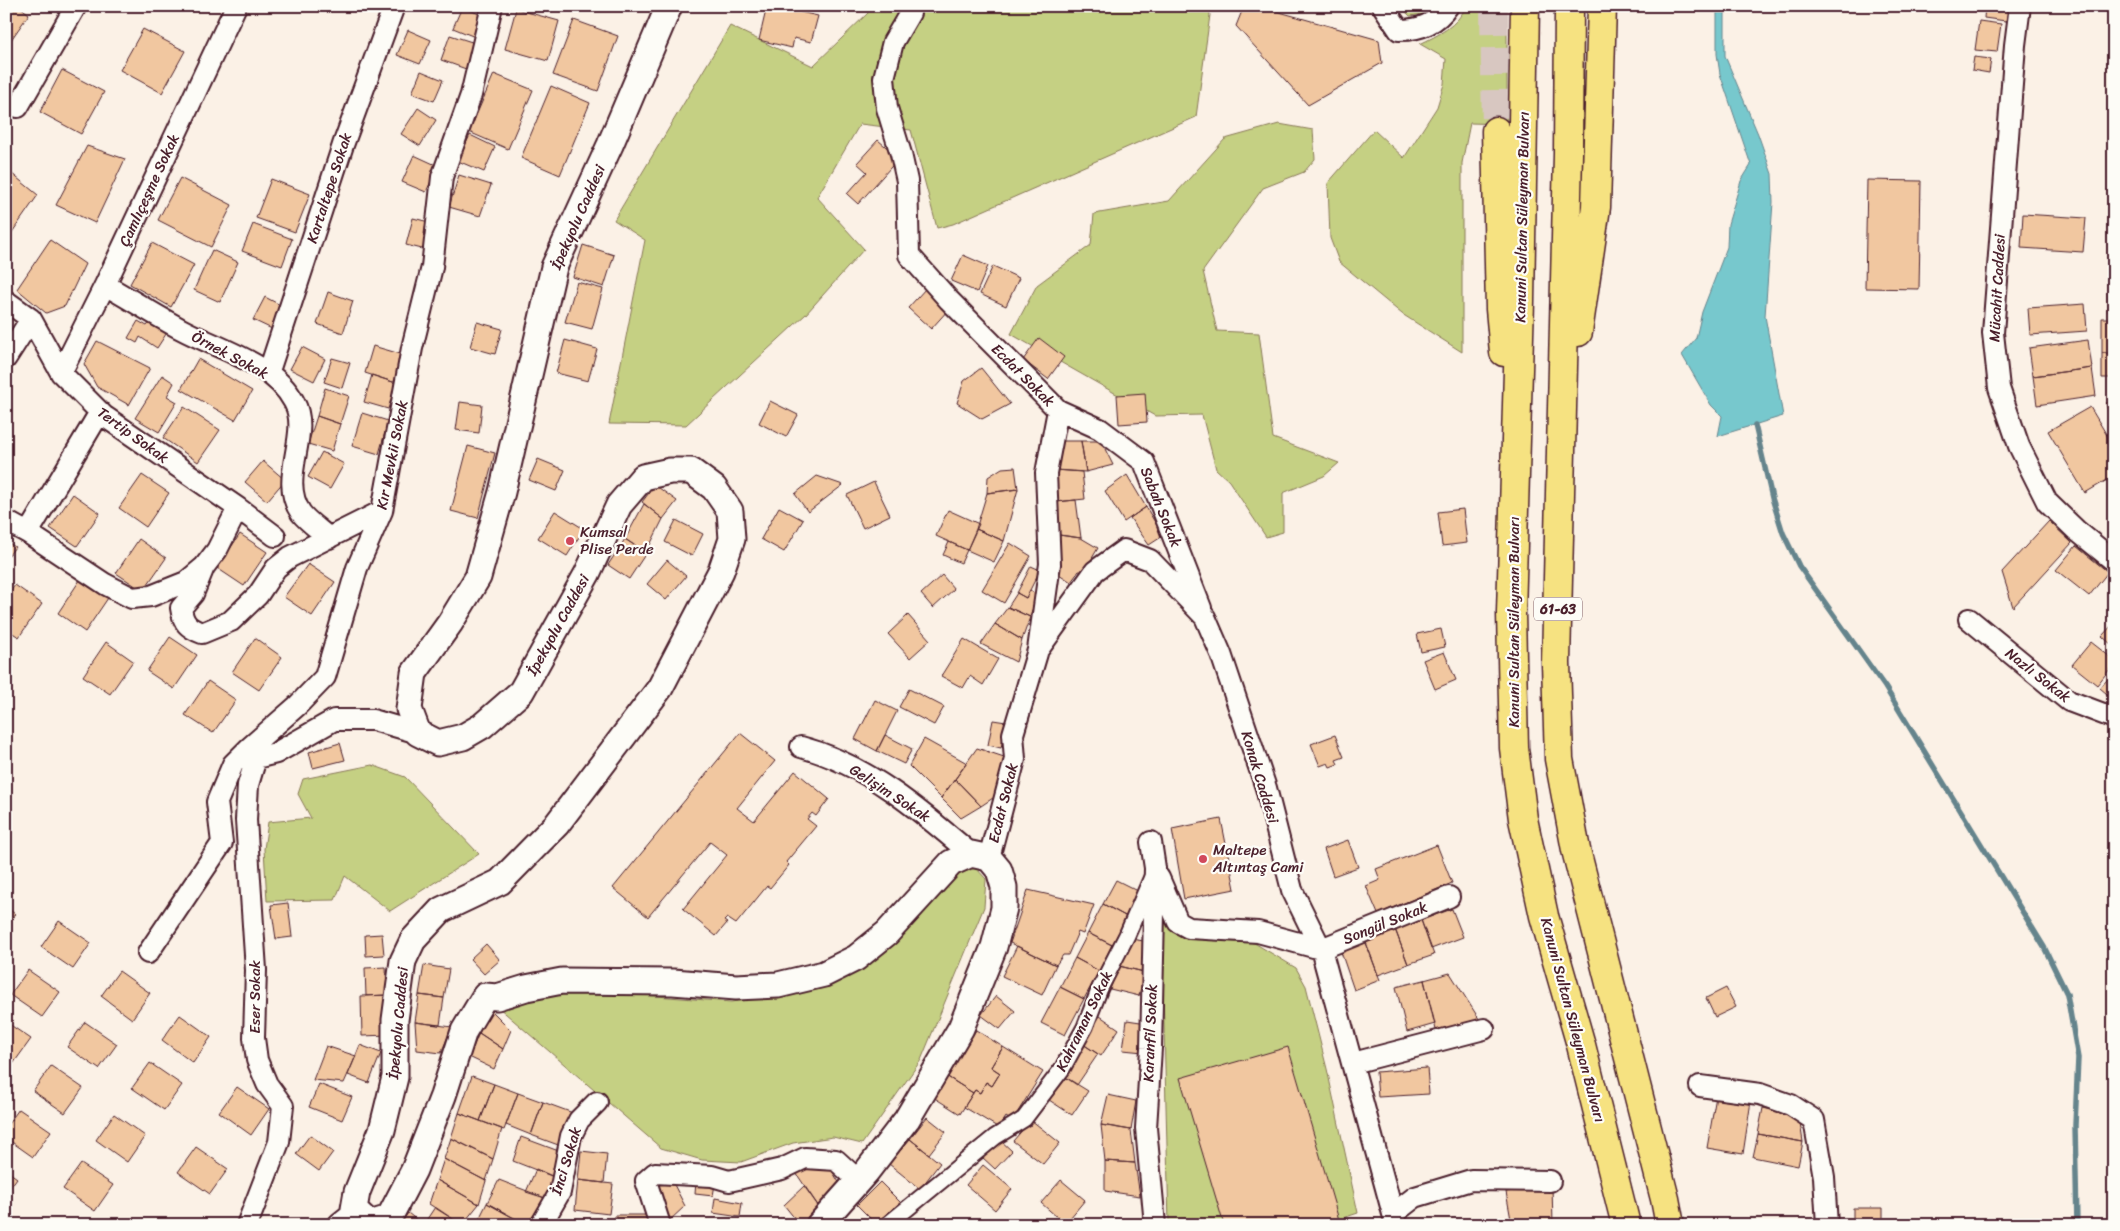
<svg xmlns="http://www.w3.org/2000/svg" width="2120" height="1231" viewBox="0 0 2120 1231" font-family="Sriracha,sans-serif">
	<rect width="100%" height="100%" fill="#fbf1e6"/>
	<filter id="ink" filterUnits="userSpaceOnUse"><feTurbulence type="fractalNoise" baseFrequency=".02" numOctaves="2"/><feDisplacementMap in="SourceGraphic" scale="10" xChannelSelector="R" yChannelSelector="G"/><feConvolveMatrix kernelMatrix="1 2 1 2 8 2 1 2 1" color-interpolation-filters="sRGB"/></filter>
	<g filter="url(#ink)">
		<path fill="#c5d083" stroke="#887857" d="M868,6H1209L1210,15L1196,117L953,224L937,228L911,130L860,124L817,197L864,249L806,314L686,425L609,424L645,240L614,220L730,26L813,66L868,13Z
			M1400,6H1432L1424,14L1410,16Z
			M1466,6H1507V124L1470,123L1462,163V352L1402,314L1339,262L1330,238L1328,183L1374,130L1404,158L1437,107L1444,84L1446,59L1420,44C1438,35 1458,26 1466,6Z
			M1279,124L1313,130L1315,159L1304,172L1263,188L1203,271L1217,331L1259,333L1273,438L1339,463L1324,476L1283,493V532L1266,537L1229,481L1216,469L1202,415L1155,416L1011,334L1037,285L1091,245L1094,214L1169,201L1225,139Z
			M372,765L405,777L479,854L390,911L345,876L335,900L267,901L264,849L268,822L311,818L298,794L303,779Z
			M976,868L986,879L984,907L921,1060L862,1144L833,1137L793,1143L741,1162L702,1160L661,1148L498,1007L531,993L594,991L731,1002L813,990L865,964L918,920L956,869Z
			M1161,908L1256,944L1296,968L1306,986L1327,1069L1358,1213L1322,1225H1169Z"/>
		<path fill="#77c8cd" stroke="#65848c" d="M1717,6H1725V56L1758,134L1772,174L1773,202L1765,316L1783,416L1718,436L1722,416L1711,405L1682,355L1696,338L1702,312L1727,247L1728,224L1741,181L1751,165L1720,74L1717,54Z"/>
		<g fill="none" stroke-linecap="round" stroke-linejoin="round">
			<path stroke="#65848c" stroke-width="5.5" d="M1755,425L1772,498L1783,533L1799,566L1885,687L2044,947L2067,994L2078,1058L2075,1125L2077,1225"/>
		</g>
		<path fill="#f1c7a0" stroke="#4a1f2b" d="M6,6H19L29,14L6,47Z
			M767,6H801L800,12L818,16L811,42L794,38L792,48L759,40Z
			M1244,6H1258L1379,40L1382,63L1308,105L1236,26Z
			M1985,6H2008L2006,21L1984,18Z
			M462,7L484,16L475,37L453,28Z
			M516,9L559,21L548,61L505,49Z
			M574,20L618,36L598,91L553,75Z
			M1979,21L2001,24L1997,52L1975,50Z
			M143,29L185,51L162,93L120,70Z
			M408,30L431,40L420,64L397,55Z
			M450,35L475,43L466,69L441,60Z
			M1974,57L1991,59L1989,73L1972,70Z
			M62,70L104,92L81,134L40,112Z
			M421,71L443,80L434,101L412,93Z
			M494,74L533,90L508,149L469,132Z
			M551,86L590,103L560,175L521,158Z
			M418,108L436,120L420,146L401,134Z
			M470,135L495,147L484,172L458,161Z
			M878,140L899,158L858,204L847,194L867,172L857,163Z
			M87,146L125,159L95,223L56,205Z
			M414,155L438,166L426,192L402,182Z
			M6,169L38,195L6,241Z
			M459,175L491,185L480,216L449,207Z
			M180,178L232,205L211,247L158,220Z
			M271,179L310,194L295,232L256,218Z
			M1867,180L1921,181L1919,289L1865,288Z
			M2023,214L2086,218L2083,252L2021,248Z
			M413,218L433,223L426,250L406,245Z
			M253,224L292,239L282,266L242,251Z
			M50,240L85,264L65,306L46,313L17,289Z
			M152,243L194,265L171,307L130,284Z
			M583,245L614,255L604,287L573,277Z
			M212,250L238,262L220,302L194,290Z
			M963,255L988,266L977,292L951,281Z
			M993,266L1019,278L1006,306L980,294Z
			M2108,281H2114V312H2108Z
			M577,282L603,289L592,329L565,322Z
			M926,288L949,309L931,329L908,308Z
			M328,292L353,301L343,333L317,324Z
			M265,297L284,307L272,329L253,320Z
			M2085,304L2087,331L2030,335L2028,308Z
			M2102,318H2114V353H2102Z
			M138,321L147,326L151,321L168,331L157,348L140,337L137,343L128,338Z
			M477,322L502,329L495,354L470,347Z
			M1039,338L1064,357L1048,379L1023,360Z
			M565,340L597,349L588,381L556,373Z
			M2088,340L2092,368L2033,376L2029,348Z
			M97,341L150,368L129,405L97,387L84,364Z
			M373,346L404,355L396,383L365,373Z
			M302,347L325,359L314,381L290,369Z
			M2102,353H2114V378H2102Z
			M332,358L350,363L342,388L324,382Z
			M198,359L252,391L235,420L181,389Z
			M981,368L1010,404L982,419L957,403L964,381Z
			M2092,368L2096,396L2037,405L2033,376Z
			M162,375L174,383L167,396L177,402L159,432L135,418Z
			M372,375L396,383L388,409L364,402Z
			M325,388L349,396L340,424L317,416Z
			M1145,393L1147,422L1119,424L1117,395Z
			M770,401L798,415L786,437L759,423Z
			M460,402L482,405L479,433L456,430Z
			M2114,402V436L2106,403Z
			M184,407L220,430L198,462L163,438Z
			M2090,407L2114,447V476L2085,493L2048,431Z
			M362,413L388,421L379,454L352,446Z
			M317,416L340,424L332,451L308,444Z
			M1061,441H1081L1086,472L1055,470Z
			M1081,441H1101L1113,465L1086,472Z
			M468,446L495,453L478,518L451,511Z
			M322,452L344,464L330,489L308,477Z
			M538,459L565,470L556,491L529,480Z
			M263,461L285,480L267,501L245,482Z
			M1015,467L1018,489L987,493L988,477L1002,468Z
			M1055,470L1082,472L1085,499L1056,502Z
			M142,475L169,493L146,527L119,508Z
			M1127,475L1146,507L1124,522L1105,491Z
			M817,476L843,485L808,512L795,494Z
			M874,482L890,515L863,528L847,495Z
			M655,485L677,501L663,519L642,502Z
			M1018,489L1004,541L976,529L987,493Z
			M73,494L100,513L77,546L50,528Z
			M1076,500L1081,538L1059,535L1056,502Z
			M644,504L663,519L646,553L625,539Z
			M779,507L803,520L784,552L761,539Z
			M1146,507L1163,536L1149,545L1130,518Z
			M1463,509L1467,543L1442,546L1438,512Z
			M948,510L979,524L967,550L936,536Z
			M555,511L584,529L567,556L538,538Z
			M676,520L703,534L692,556L665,542Z
			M2049,521L2072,543L2013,607L2002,572Z
			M976,529L1004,541L994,562L967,550Z
			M240,534L267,552L244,586L217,568Z
			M1059,535L1081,538L1098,548L1084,572L1079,571L1071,582L1056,572Z
			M139,539L166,558L143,591L116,573Z
			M625,539L646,553L629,579L608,565Z
			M6,541L15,547L6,559Z
			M949,542L967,550L961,563L943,555Z
			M1010,543L1031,556L1004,603L982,590Z
			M2076,546L2108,572L2089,596L2056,570Z
			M667,560L686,576L666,600L647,584Z
			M308,564L335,582L312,616L284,597Z
			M1031,566L1040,570L1026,598L1017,593Z
			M942,575L954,589L933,608L921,594Z
			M80,580L108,598L85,632L58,613Z
			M15,585L42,604L19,637L6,629V598Z
			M1030,590L1037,595L1030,617L1008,607L1017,593L1026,598Z
			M1008,607L1030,617L1022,640L995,624Z
			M908,615L930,640L910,658L888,634Z
			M2114,623V647L2102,636Z
			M995,624L1022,640L1016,662L981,644Z
			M1441,629L1445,647L1421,652L1417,634Z
			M170,637L197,655L174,689L147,671Z
			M255,638L282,657L259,690L232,672Z
			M964,639L998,659L983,685L970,676L963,688L941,676Z
			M106,642L133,661L110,694L83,676Z
			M2091,642L2114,660V664L2097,685L2072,665Z
			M1444,652L1456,680L1435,689L1423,660Z
			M2114,672V700L2100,688Z
			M208,681L236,700L213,733L185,715Z
			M909,689L944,707L934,725L899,707Z
			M875,700L897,711L877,751L855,739Z
			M993,720L1006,722L1001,748L988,745Z
			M740,733L775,761L737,808L754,821L795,771L829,799L816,816L812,813L807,819L816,826L786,862L789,865L770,888L767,886L736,924L727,918L724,921L727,923L716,936L683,909L727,855L710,842L648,917L613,888Z
			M885,735L912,749L904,764L877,751Z
			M1335,735L1344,757L1336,760L1338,764L1330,767L1328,763L1320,766L1311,744Z
			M924,739L967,763L941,798L909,766Z
			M340,743L345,760L313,768L309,752Z
			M977,748L1004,757L996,796L981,806L955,779Z
			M955,779L981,806L961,818L941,798Z
			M1221,819L1235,889L1184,899L1172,829Z
			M1348,840L1358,867L1333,876L1324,849Z
			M1437,845L1452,883L1378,914L1366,886L1380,880L1376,869Z
			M1116,880L1140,892L1127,917L1103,904Z
			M1028,890L1094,905L1083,934L1078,932L1068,955H1063L1056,965L1010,943Z
			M288,903L292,937L276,939L271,905Z
			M1103,904L1127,917L1112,945L1088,933Z
			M6,907L15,914L6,927Z
			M1452,909L1463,937L1431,949L1421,920Z
			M1421,920L1434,955L1408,964L1395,929Z
			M59,921L91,943L73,969L41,947Z
			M1395,929L1408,964L1378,975L1365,940Z
			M1088,933L1112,945L1099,971L1075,958Z
			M382,934L384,955L366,956L365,935Z
			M1130,939L1151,942L1144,972L1119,966Z
			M1365,940L1380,980L1354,990L1340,949Z
			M486,944L500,960L484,974L470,959Z
			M1017,946L1056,965L1042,995L1002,976Z
			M1075,958L1099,971L1084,999L1060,987Z
			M424,965L449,969L444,998L419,995Z
			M1119,966L1144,972L1139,996L1110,989Z
			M386,967L387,995L366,996L365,968Z
			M28,970L60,992L42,1017L10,995Z
			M119,971L150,993L132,1019L101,996Z
			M1450,973L1481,1022L1437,1034L1424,980Z
			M1424,980L1435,1024L1407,1032L1396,987Z
			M1060,987L1084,999L1065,1035L1041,1023Z
			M1726,988L1736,1007L1715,1017L1706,998Z
			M387,995L388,1035L362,1036L361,996Z
			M419,995L444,998L440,1025L415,1022Z
			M996,996L1015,1011L1000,1029L981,1015Z
			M489,1008L511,1030L503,1049L479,1033Z
			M180,1015L211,1037L193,1063L162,1040Z
			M1100,1016L1119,1029L1101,1056L1083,1044Z
			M1127,1020L1147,1023L1143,1052L1123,1050Z
			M6,1022L31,1039L13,1064L6,1060Z
			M85,1022L117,1044L99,1069L67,1047Z
			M415,1022L452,1027L441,1053L417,1050Z
			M976,1030L1003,1047L991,1067L1000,1073L992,1086L986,1082L980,1093L975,1090L973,1093L946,1076Z
			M479,1033L503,1049L494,1069L469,1057Z
			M1083,1044L1098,1054L1077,1085L1062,1075Z
			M360,1045L381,1053L369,1083L348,1075Z
			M326,1046L356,1056L344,1083L313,1080Z
			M1003,1047L1043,1072L1012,1121L1006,1117L999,1128L964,1107L975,1090L980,1093L986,1082L992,1086L1000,1073L991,1067Z
			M1288,1047L1339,1220L1322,1225H1224L1180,1078Z
			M150,1063L182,1085L164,1110L132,1088Z
			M51,1066L83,1088L65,1113L33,1091Z
			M1427,1068L1429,1094L1378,1097L1376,1072Z
			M1062,1075L1088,1091L1072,1115L1046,1098Z
			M472,1076L494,1084L480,1121L459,1113Z
			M946,1076L973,1093L960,1114L933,1097Z
			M319,1084L352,1097L342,1120L309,1107Z
			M494,1084L518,1093L504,1130L480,1121Z
			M237,1087L269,1109L251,1135L219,1112Z
			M518,1093L543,1102L531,1135L506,1125Z
			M1108,1095L1136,1101L1131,1130L1101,1125Z
			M1716,1096L1751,1101L1743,1154L1707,1148Z
			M543,1102L573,1113L561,1146L531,1135Z
			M1763,1108L1799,1116L1803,1142L1758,1134Z
			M19,1109L51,1131L33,1157L6,1138V1127Z
			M459,1113L502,1129L493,1159L451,1138Z
			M114,1114L145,1136L127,1162L96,1140Z
			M927,1117L946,1132L929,1154L910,1139Z
			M1031,1120L1060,1143L1043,1164L1013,1141Z
			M1101,1125L1131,1130L1135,1163L1105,1161Z
			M1758,1134L1803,1142L1798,1166L1753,1157Z
			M310,1135L333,1152L319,1171L296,1154Z
			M521,1137L564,1153L559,1179L513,1161Z
			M451,1138L493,1159L486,1181L444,1159Z
			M910,1139L940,1163L920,1189L889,1164Z
			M999,1139L1012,1151L995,1169L982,1157Z
			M196,1147L228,1169L210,1194L178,1172Z
			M581,1151L607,1154L604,1183L578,1180Z
			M444,1159L486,1181L479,1204L437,1180Z
			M826,1161L840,1184L821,1210L792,1167Z
			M1105,1161L1135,1163L1140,1196L1105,1191Z
			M81,1164L113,1185L95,1211L63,1189Z
			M983,1165L1012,1189L995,1210L966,1185Z
			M536,1169L559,1179L545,1198L526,1192Z
			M6,1170L17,1178L6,1193Z
			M669,1175L685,1206L669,1221L651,1184Z
			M437,1180L479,1204L462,1225L429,1204Z
			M499,1180L545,1198L527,1225L487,1203Z
			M578,1180L613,1184L609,1214L575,1210Z
			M1061,1180L1085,1200L1065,1224L1041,1203Z
			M696,1182L715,1184L713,1196L695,1194Z
			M880,1182L902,1204L881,1225H877L857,1205Z
			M804,1186L821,1210L800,1225L784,1205Z
			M1552,1187L1553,1224L1512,1225L1506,1192Z
			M715,1198L742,1203L740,1217L713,1213Z
			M487,1203L526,1225H480L477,1223Z
			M435,1207L462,1225H423Z
			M1853,1208H1883V1225H1853Z
			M408,1213L423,1225H399Z
			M615,1215H651V1225H615Z"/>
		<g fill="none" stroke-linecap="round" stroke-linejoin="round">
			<path stroke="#d8c7c1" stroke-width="28" stroke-dasharray="28 14" stroke-linecap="butt" d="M1494,6L1496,131"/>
			<g stroke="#4a1f2b" stroke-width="19">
				<path id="pedestrian" d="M887,1225L995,1137L1024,1119L1062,1069L1085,1027L1100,988L1127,935L1152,877"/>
			</g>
			<g stroke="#4a1f2b" stroke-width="24">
				<path id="minor" d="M1383,6L1399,30C1420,30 1436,24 1448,6
					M2020,6L2015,45L1993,333L1999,388L2019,446L2047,502L2076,530L2114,561
					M910,13L893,42L884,78L887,108L901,154L907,181L909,255L949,300L1058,410L1100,429L1144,462L1201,608
					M18,107L76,6
					M105,285C130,299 155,315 181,329C218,349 274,363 294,402C312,435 277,478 301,513C308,522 320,530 329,538
					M6,301L31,319L61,373L104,416L238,508L275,536
					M6,358L31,319
					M269,371L343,145L394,6
					M61,373L105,285L236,6
					M6,521L28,533L105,584L132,598L151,596L186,582L204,567L217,550L238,508
					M28,533L100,412
					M204,567L193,594L181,608C183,623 188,628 202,633L231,621L258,595L276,568L290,557L382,511
					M1969,619L2069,701L2114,718
					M1038,650L1095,571L1124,550L1150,560L1205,617L1221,654L1266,788L1292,890L1321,949L1396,1225
					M418,733L373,720H334L276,753L256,758L249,748L297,706L325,677L357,568L382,511L412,348L432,267L442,177L471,95L492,6
					M801,747C866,764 921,811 971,854
					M1151,842L1155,868L1151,1048L1146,1128L1155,1225
					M989,858L1015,759L1013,734L1038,650L1050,564L1046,473L1058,410
					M1159,878L1178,922L1189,928L1258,932L1321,949L1449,897
					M148,953L222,843L217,802L233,764L249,748
					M1353,1063L1484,1029
					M1700,1086L1760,1094L1791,1105L1814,1120L1824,1177L1827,1225
					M1393,1214L1415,1197L1471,1180L1550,1181
					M247,1225L279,1142L283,1106L267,1084L257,1060L254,1038L256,970L246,820L248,785L256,758
					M541,1225L560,1192L571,1136L579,1120L597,1102
					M660,1225L646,1181L655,1173L712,1176L729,1181L782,1169L805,1158L836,1160L859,1181"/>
			</g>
			<g stroke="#4a1f2b" stroke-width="29">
				<path id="tertiary" d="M370,1224L354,1209L357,1192L382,1130L395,1077V1020L399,990L403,961L413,940L441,910L500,882L557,824L660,688L721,571L732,539L730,511L714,488L691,471H670L643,477L619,505L587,574L521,692L482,726L463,737L438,743L418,733L409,709L414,673L450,623L478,577L502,492L554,267L610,145L669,6
					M341,1225L351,1217L370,1224L389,1218L414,1170L443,1096L464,1031L485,996L497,997L526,988L562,981L673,982L736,987L778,985L824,974L856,958L887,933L951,863L971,854L989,858L999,870L1004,887V908L994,947L961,1028L907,1119L867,1171L819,1225"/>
			</g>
			<g stroke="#4a1f2b" stroke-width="31">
				<path id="primary" d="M1525,6L1520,301L1511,613L1514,748L1523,819L1544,916L1581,1045L1626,1225
					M1569,6L1568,154L1556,663L1559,759L1576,850L1665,1199L1670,1225
					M1496,131L1500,309L1504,352
					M1578,332L1596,207L1602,6"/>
			</g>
			<use href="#pedestrian" stroke="#fdfcf7" stroke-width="15"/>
			<use href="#minor" stroke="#fdfcf7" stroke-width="20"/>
			<use href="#tertiary" stroke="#fdfcf7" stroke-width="25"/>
			<use href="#primary" stroke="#f6e281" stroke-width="28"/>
		</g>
	</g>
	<g fill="#d1495b" stroke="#fdfcf7" stroke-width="2">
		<circle cx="570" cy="541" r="5"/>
		<circle cx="1203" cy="859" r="5"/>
	</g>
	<g text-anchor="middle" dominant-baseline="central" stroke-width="4.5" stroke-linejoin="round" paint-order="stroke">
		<rect fill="#fdfcf7" stroke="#806168" stroke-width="1" x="1534" y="597.5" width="48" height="23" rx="4"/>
		<g font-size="14" font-weight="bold" fill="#4a1f2b">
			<text x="1558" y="609">61-63</text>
		</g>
		<g font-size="15" fill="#4a1f2b" stroke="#fdfcf7">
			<text transform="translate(329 188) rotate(-72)">Kartaltepe Sokak</text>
			<text transform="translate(149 190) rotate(-65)">Çamlıçeşme Sokak</text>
			<text transform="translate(578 217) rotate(-66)">İpekyolu Caddesi</text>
			<text transform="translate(1522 217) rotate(-89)">Kanuni Sultan Süleyman Bulvarı</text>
			<text transform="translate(1997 288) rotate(-87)">Mücahit Caddesi</text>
			<text transform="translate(230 355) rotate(28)">Örnek Sokak</text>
			<text transform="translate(1023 375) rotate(45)">Ecdat Sokak</text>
			<text transform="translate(133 435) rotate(36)">Tertip Sokak</text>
			<text transform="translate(392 455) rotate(-79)">Kır Mevkii Sokak</text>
			<text transform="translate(1161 507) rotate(68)">Sabah Sokak</text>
			<text transform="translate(1514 622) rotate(-90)">Kanuni Sultan Süleyman Bulvarı</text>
			<text transform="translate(558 625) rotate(-61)">İpekyolu Caddesi</text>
			<text transform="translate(2038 675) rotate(38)">Nazlı Sokak</text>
			<text transform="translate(1260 777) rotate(73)">Konak Caddesi</text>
			<text transform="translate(890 793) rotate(33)">Gelişim Sokak</text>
			<text transform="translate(1003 803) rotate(-76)">Ecdat Sokak</text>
			<text transform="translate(1385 923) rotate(-22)">Songül Sokak</text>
			<text transform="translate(255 997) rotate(-90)">Eser Sokak</text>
			<text transform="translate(1573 1020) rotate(75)">Kanuni Sultan Süleyman Bulvarı</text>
			<text transform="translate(1084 1021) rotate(-64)">Kahraman Sokak</text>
			<text transform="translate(398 1023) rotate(-85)">İpekyolu Caddesi</text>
			<text transform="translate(1150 1033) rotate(-88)">Karanfil Sokak</text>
			<text transform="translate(566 1161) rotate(-73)">İnci Sokak</text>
		</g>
		<g font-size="15" fill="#4a1f2b" stroke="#fdfcf7" text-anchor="start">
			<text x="580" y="532">Kumsal<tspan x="580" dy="17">Plise Perde</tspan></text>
			<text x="1213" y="850">Maltepe<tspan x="1213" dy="17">Altıntaş Cami</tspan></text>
		</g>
	</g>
	<rect width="2120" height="1231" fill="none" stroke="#fdfcf7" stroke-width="25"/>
	<rect x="12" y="12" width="2095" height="1206" fill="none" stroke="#4a1f2b" stroke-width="2" filter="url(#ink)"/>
</svg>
